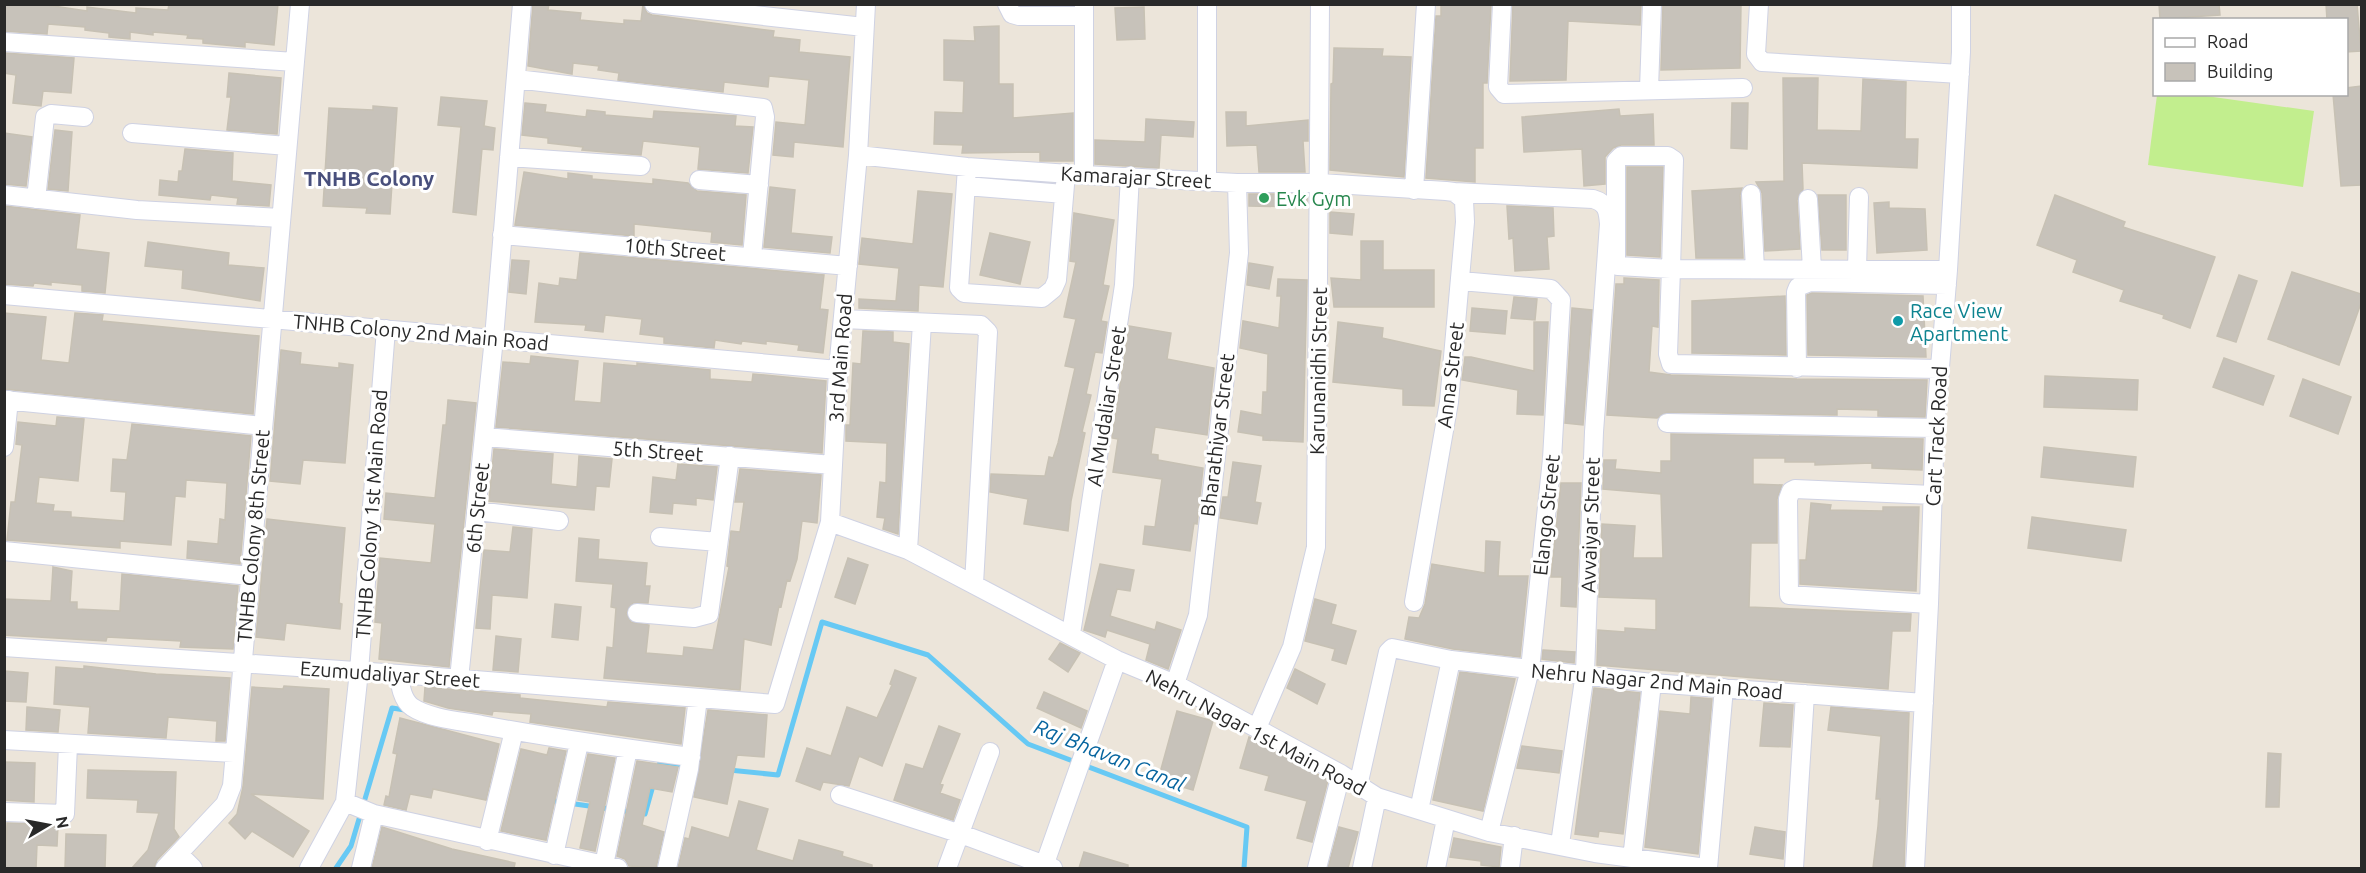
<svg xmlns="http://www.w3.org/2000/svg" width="2366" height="873" viewBox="0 0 2366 873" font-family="Ubuntu,sans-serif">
	<rect width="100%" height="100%" fill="#ece5da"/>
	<path fill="#c2ee8e" d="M2157,95H2199L2314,111L2303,187L2148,165Z"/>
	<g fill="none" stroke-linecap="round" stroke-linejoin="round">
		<path stroke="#67c9f4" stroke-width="5" d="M658,770L660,762L684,765
			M729,770L778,775L822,622L928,655L1028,744L1247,827L1244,868
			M547,800L645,814L654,782
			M336,868L351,846L392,708L405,710"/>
	</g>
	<path fill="#c7c2ba" stroke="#c7c1b4" stroke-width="1.5" d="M4,4H40L87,11V7L136,13V8L168,10L169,4H278L274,45L245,42V47L203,43V39L187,38L188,35L153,32V35L130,32V39L109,37V33L85,30V27L48,24L47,34L4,31Z
		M533,4H549L548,10L581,13L580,20L624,24V20L641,21L643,4L647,13L652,15L774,31L773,37L800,40L799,52L850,57L843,147L794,142L793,157L773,155L776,122L805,125L809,80L769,76L768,87L724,82L723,92L618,80L619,73L598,70L599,66L573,63L572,74L528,66Z
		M1441,4H1491L1487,83H1483V148H1475V182L1426,178L1436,16H1441Z
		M1513,4H1641L1640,25L1568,21L1566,80L1510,81Z
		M1663,4H1741L1740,68L1661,70Z
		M2159,4H2219L2220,15L2160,19Z
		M2326,4H2357L2361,51L2346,52V20H2327Z
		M1144,7L1145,39L1117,40L1115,8Z
		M999,26V84H1013V118L1073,113V161H1040V152L962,153L963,145L934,144L935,112L963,113L964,81L944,80V40L975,41L974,27Z
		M1334,48L1383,49L1382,56L1411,57L1404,177L1330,170L1331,84L1333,83Z
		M4,53L74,58L71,93L43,91L41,106L13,103L16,75L4,73Z
		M229,73L281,78L277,134L227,130L231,97H227Z
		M1783,78H1818L1817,130L1861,131L1863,79L1906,82L1905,139H1918L1917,168L1802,163L1803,189L1797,200L1800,249L1765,251L1762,193L1756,182L1784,181Z
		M2361,86V185L2341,186L2333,94H2346V88Z
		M441,97L487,101L484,126L495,128L493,150L482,149L476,215L453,212L461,127L438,125Z
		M525,103L546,105L545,112L586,117L587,110L605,112V115L653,119L654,111L736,116L735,126L753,127L748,173L698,169L700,147L643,141L641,155L582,150L583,147L548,143V138L522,135Z
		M1732,103H1748L1747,149L1731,148Z
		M373,106L397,108L390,214L366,213L367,208L323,206L329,108L373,110Z
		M1619,109L1620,116L1653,114L1654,145H1621L1613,148L1605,157V184L1584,186L1582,149L1524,152L1522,117Z
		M1226,112H1246V126L1308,120V141H1303L1305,172H1259L1257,145L1227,146Z
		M1146,119L1194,122L1193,137L1161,135L1159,168L1095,164V140L1145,142Z
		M55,130L72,132L68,191L48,189Z
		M4,133L32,137L26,186L4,184Z
		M185,149L233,153L232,181L271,185L269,206L237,204L238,198L211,195L210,200L159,195L160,180L178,182L179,171H182Z
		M1627,167H1663L1660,257L1627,255Z
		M524,172L568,179V173L592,176V179L653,184V179L688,183L697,191L746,195L742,245L711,242L712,232L634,224V236L515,225Z
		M770,187L795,190L791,233L832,237L830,253L764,247Z
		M1742,188L1740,195L1743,258H1696L1692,191Z
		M918,191L952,194L943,287L919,285L918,311L859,308V299L896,301L899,268L859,264L862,238L913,244Z
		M1249,194H1307V207L1249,206Z
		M1818,195H1846V250H1822Z
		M2055,195L2125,222L2123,227L2215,257L2190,328L2163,318L2164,315L2120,301L2124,290L2073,272L2077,260L2037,245Z
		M1889,202V208L1925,209L1927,250L1877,253L1874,203Z
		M4,206L80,215L76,249L109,253L105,293L82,291V285L51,282V285L34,283L33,286L4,284Z
		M1507,206L1553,208L1554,236L1547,237L1549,269L1515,271L1513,238L1509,239Z
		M1330,212L1354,214L1352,235L1330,233Z
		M1074,213L1114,220L1103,285L1109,286L1101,321L1107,322L1102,353L1095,352L1086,394L1091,395L1082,432L1085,433L1071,501L1068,531L1024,524L1028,499L990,492L991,474L1045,476L1049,457L1053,458L1058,443L1075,368L1065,366L1076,319L1064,317L1076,262L1070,261Z
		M990,233L1030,242L1020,284L980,275Z
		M1361,241H1383V270H1434V307H1334L1331,278L1361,280Z
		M148,242L229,253L228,265L264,268L260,301L182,288L183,270L145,266Z
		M580,253L824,275L820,309L828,310L823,353L798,350L799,345L766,341V344L742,341L741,344L715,340L714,348L664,343V337L640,334L642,319L605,315L603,332L585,330L586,325L535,322L539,283L559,286L560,278L577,280Z
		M512,260L529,261L526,294L509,292Z
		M1249,263L1273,267L1269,289L1247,285Z
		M2292,272L2361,294V303L2339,365L2268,339Z
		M2239,275L2257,281L2236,342L2217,336Z
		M1624,278L1659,280L1658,327L1652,326L1649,372L1671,375L1797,379L1927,380L1925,417L1878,416V410L1837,409V415L1667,412L1657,418L1607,415L1616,284H1624Z
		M1278,279L1307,280L1303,442L1263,440V436L1238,432L1241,411L1262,415L1263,392H1267L1268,354L1240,348L1243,321L1279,328L1281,296H1277Z
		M1812,293L1923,296L1926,357L1808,355L1807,295Z
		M1785,296L1786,355L1692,353V301Z
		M1514,297L1537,299L1535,320L1511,318Z
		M1472,308L1507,311L1505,334L1470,331Z
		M1572,308L1592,310L1583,425L1565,423Z
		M4,313L46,317L41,360L69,363L75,313L103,315L102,321L259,336L253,414L4,389Z
		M1338,322L1383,328L1382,338L1441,351L1434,406L1403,405V389L1333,382Z
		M1534,322H1548L1543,415L1517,414L1518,390L1462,380L1464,365L1465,357H1471L1534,371Z
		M1129,326L1171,333L1167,359L1214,368L1207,435L1155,427L1151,454L1158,455V460L1203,468L1197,524L1194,523L1190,551L1143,544L1145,526L1155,527L1162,479L1113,472L1118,439L1112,438Z
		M863,331L893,332V342L909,344L898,534L883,529L885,518L877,517L880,482L886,483L887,443L846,441V425H850L853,363L861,364Z
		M281,350L301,353L300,364L339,368V363L353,365L345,463L303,460L300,484L270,481Z
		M531,356L578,361L574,401L601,403L604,363L637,366V363L710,370V379L752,382L753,374L826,381L822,453L496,427L503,362L530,364Z
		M2224,358L2274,376L2263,405L2213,387Z
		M2045,376L2138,380L2137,410L2044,407Z
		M2303,379L2351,397L2338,434L2290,416Z
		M448,400L476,403L449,667L379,659L382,623L375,622L380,558L431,563L435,524L384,519L386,493L435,498L443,425H446Z
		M57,417L84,419L78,481L39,477L36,503L54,505L53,511L71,512V517L124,521L126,492L111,491L113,459L127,460L132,424L251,436L240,564L187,558L188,541L218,544L220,519L225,520L227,483L186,480L185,497L175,496L171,545L120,541V548L7,540L11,502H15L22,445L16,444L18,422L56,426Z
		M1671,434L1923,439L1922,470L1872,468V463L1815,465V462H1785V458H1753V484L1782,485L1777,499V543H1751L1749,607L1911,614L1910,631H1892L1888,689L1597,665L1598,630L1625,632V628L1656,630V599L1599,597L1602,524L1635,526L1633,558H1663L1661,494L1603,489L1604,460H1616L1615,469L1661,473V461H1671Z
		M2044,447L2136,457L2133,487L2041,477Z
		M494,449L553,454L551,484L577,487L579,456L612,459L609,487L596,486L594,510L489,501Z
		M1233,462L1261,466L1255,502L1261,503L1257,524L1220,518L1223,497H1228Z
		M678,464L717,467L713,500L696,498V505L673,503L672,514L650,512L653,477L676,480Z
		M740,469L821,475L817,523L802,521L797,559L790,581L787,580L781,607L779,606L771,645L744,639L740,690L604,678L607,647L613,648L616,608L611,607L613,584L576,581L579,538L599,540L598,559L647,563L645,586H650L648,603H633L626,613L631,622L649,625L646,653L683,656L684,647L713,650L729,567L727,566L731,531L740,532L744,502H735Z
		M1561,483H1581L1576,607L1561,606L1562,577H1551Z
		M1811,503L1831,505L1830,510L1883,511V507H1919L1916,591L1800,584V560H1806Z
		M2032,517L2126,530L2121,561L2028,548Z
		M267,519L345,528L339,603L342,604L340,629L286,623L284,640L256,637Z
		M513,527L532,529L527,598L492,595L490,629L476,628L484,550L510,552Z
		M1486,541L1500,542L1498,576H1528L1520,657L1453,649L1405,639L1409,617L1419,618L1425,604L1432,564L1485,573Z
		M848,558L868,565L855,604L835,597Z
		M1100,564L1134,570L1130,591L1117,589L1110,616L1155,630L1157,622L1181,630L1168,669L1146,660L1150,644L1107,630L1105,637L1084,630Z
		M53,567L72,571L70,602H77V609L120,611L122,574L238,586L233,649L180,647L181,641L107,637L106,641L4,635V599L51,601Z
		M1315,599L1336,605L1331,624L1356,631L1346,664L1332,660L1335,649L1305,641Z
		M555,604L581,607L578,640L552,637Z
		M496,636L521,639L518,672L493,670Z
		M1060,643L1080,653L1068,672L1049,659Z
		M1543,650L1575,652L1574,663L1542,659Z
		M84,666L156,674L230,678L225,741H216L217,721L168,717L166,738L88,733L90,707L54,704L56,667L84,669Z
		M1295,669L1325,684L1317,704L1287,688Z
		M895,670L916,678L882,766L859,756L849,786L823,782L820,790L796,781L807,748L831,756L847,707L877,718L892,685L890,684Z
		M4,671L28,673L26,702L4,701Z
		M1460,672L1515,679L1483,811L1433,800Z
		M284,686L329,689L323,799L251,794L309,831L293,857L252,831L245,839L229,823L237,814L243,787L252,687L283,689Z
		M425,687L520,695V698L607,707L608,702L685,708L681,744L530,722L531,714L493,711L492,715L448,708L424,701Z
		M1594,688L1640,693L1623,834L1599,831L1598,837L1575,834Z
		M1044,692L1087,711L1081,728L1037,708Z
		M1691,697L1712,699L1698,854L1645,847L1660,711L1690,714Z
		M1764,703L1793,705L1790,747L1760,746Z
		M27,707L60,710L58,732L26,730Z
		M1831,707L1909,713L1904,868H1873L1878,826L1880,799H1876L1881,736L1828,730Z
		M708,710L767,715L764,757L737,755L727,804L694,797Z
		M1177,711L1213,721L1193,790L1158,780Z
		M400,718L499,744L486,800L433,789L431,798L410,794L406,810L384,805L386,796L389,797L397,754L393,753Z
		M939,726L960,734L940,784L943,785L940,793L960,800L953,820L894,800L906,764L923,769Z
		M1249,737L1328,780L1312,842L1297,838L1307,801L1265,790L1269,776L1240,768Z
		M1522,746L1562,751L1559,773L1517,768Z
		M549,748L566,751L546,840L501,831L521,749L547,755Z
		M2268,753L2281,754L2279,807H2266Z
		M588,754L615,758L595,851L580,848L590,802L578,800Z
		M637,761L678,767L672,792L650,788L642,825L664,832L656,868L629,866L625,859L617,856Z
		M4,762L35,763L34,802L4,800Z
		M88,770L176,772L174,829L179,837L157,860L154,868H132L148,850L159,813L137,812L138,800L87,798Z
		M739,801L768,809L756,850L793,861L799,840L843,852L842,856L872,865V868H678L685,838L689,839L692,827L729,838Z
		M7,823L58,825L57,846L37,845L36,868H5Z
		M382,827L452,849L515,863L514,868H372Z
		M1339,827L1358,832L1348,868H1328Z
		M1755,827L1785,832L1783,859L1750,854Z
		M66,834L106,835L105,868H65Z
		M1454,838L1501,847L1499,867L1481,865V861L1450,857Z
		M1084,852L1128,865V868H1079Z"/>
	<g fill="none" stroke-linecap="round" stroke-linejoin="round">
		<g stroke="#cfd2e3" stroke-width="20">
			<path id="minor" d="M654,4L864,27
				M1007,4L1012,14L1019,16H1084
				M1502,4L1498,87L1504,94L1743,88
				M1759,4L1756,54L1762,62L1960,74
				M4,42L295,62
				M516,79L763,108L765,117L752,256
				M1649,89L1652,4
				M132,133L287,146
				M858,155L967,167L1084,175L1237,183H1320L1446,191L1454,192L1464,200L1465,222L1449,402L1414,602
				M509,157L641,166
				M967,167L959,288L964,293L1042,298L1053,289L1057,280L1066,173
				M1084,175V4
				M699,180L759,185
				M1207,181V4
				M966,186L1064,194
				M1414,190L1426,4
				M1454,192L1593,199C1607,203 1608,211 1609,224L1594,432L1585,673L1560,844
				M1751,194L1755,269
				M4,195L137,210L281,218
				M36,199L45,117L51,114L84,117
				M1808,199L1812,269
				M502,235L848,266
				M1857,269L1859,197
				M1461,281L1551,289L1561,300L1552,459L1530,669L1489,832
				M4,295L838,370
				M843,319L981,325L988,332L974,584
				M1797,368L1796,292L1798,287L1810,282L1947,285
				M1940,369L1671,364L1668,354L1671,269L1618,266L1616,263V161L1621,156H1668L1674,160L1671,269L1948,270
				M4,400L263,426
				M1667,423L1935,428
				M484,437L833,465
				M4,447L9,400
				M477,511L559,521
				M830,522L908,550L1117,660L1175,684L1341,774L1377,797L1489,832L1595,853L1706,868
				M660,537L718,542
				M908,550L922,323
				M4,551L250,576
				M1929,604L1789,595L1788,499L1791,491L1795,489L1933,495
				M637,613L694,618L709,614L730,456
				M1071,634L1124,285L1130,176
				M4,647L399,674L775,704L830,522L838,370L858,155L866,4
				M399,674C400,685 402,700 412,707C430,719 461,721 482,725C552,738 621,748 691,757
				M459,679L494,338L522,4
				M1175,684L1198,615L1239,253L1237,183
				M1257,728L1292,647L1316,547L1320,4
				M4,740L234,753
				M1358,786L1388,652L1392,648L1451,660L1652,683L1924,703
				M840,795L961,834L1053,868
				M345,802L374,814L618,868
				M1419,810L1451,660
				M4,812L65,814L68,745
				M487,841L514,731
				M180,855L193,868
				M554,855L579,743
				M1632,859L1652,683
				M604,865L628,749
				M1044,866L1117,660
				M165,868L225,804L232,786L300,4
				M309,868L345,802L359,671L386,329
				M361,868L374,814
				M667,868L689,769L698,698
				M947,868L990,752
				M1317,868L1341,774
				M1362,868L1377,797
				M1436,868L1446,819
				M1510,868L1514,836
				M1708,868L1724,688
				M1794,868L1805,694
				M1915,868L1929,604L1935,428L1948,270L1961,52V4"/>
		</g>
		<use href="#minor" stroke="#fff" stroke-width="18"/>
	</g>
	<circle fill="#2e9e5b" stroke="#fff" stroke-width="2" cx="1264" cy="198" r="6"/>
	<circle fill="#0f9aa8" stroke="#fff" stroke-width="2" cx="1898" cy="321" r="6"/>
	<g text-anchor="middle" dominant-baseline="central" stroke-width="6" stroke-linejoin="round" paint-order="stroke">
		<g font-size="20" fill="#292929" stroke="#fff">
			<text transform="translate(1136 177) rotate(3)">Kamarajar Street</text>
			<text transform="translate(675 249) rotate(5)">10th Street</text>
			<text transform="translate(421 332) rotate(5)">TNHB Colony 2nd Main Road</text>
			<text transform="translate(840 358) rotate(-86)">3rd Main Road</text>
			<text transform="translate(1318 371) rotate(-89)">Karunanidhi Street</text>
			<text transform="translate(1450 375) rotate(-83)">Anna Street</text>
			<text transform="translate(1106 406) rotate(-81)">Al Mudaliar Street</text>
			<text transform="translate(1217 435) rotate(-83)">Bharathiyar Street</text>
			<text transform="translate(1936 436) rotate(-87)">Cart Track Road</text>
			<text transform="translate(658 451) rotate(4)">5th Street</text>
			<text transform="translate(477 508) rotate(-84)">6th Street</text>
			<text transform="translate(371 514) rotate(-86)">TNHB Colony 1st Main Road</text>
			<text transform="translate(1546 515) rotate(-84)">Elango Street</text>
			<text transform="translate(1590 525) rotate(-88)">Avvaiyar Street</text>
			<text transform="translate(253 536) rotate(-85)">TNHB Colony 8th Street</text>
			<text transform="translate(390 674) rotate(4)">Ezumudaliyar Street</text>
			<text transform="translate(1657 681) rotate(5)">Nehru Nagar 2nd Main Road</text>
			<text transform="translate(1256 732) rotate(28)">Nehru Nagar 1st Main Road</text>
		</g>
		<g font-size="20" fill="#27864d" stroke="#fff" text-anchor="start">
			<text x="1276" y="198">Evk Gym</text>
		</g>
		<g font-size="20" fill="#0d838f" stroke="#fff" text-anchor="start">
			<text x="1910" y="310">Race View<tspan x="1910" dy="23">Apartment</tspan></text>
		</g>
		<g font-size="21" font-weight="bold" fill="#484f7c" stroke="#fff">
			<text x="369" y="178">TNHB Colony</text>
		</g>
		<g font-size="21" font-style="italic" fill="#07659f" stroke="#fff">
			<text transform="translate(1110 755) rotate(22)">Raj Bhavan Canal</text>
		</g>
	</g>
	<rect width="2366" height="873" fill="none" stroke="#292929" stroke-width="12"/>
	<rect x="2153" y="18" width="195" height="78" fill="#ffffff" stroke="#a9a9a9" stroke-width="1.5"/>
	<rect x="2165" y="38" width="30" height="9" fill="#ffffff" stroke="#a9a9a9" stroke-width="1.5"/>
	<text x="2207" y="48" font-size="18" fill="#292929">Road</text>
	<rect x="2165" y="63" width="30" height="18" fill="#c7c2ba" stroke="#a9a9a9" stroke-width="1.5"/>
	<text x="2207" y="78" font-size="18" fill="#292929">Building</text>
	<g transform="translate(48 825) rotate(80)" stroke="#ffffff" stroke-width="4.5" paint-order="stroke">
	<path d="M0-4.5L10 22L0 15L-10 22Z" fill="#292929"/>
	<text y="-9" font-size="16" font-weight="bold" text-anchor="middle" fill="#292929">N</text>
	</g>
</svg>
